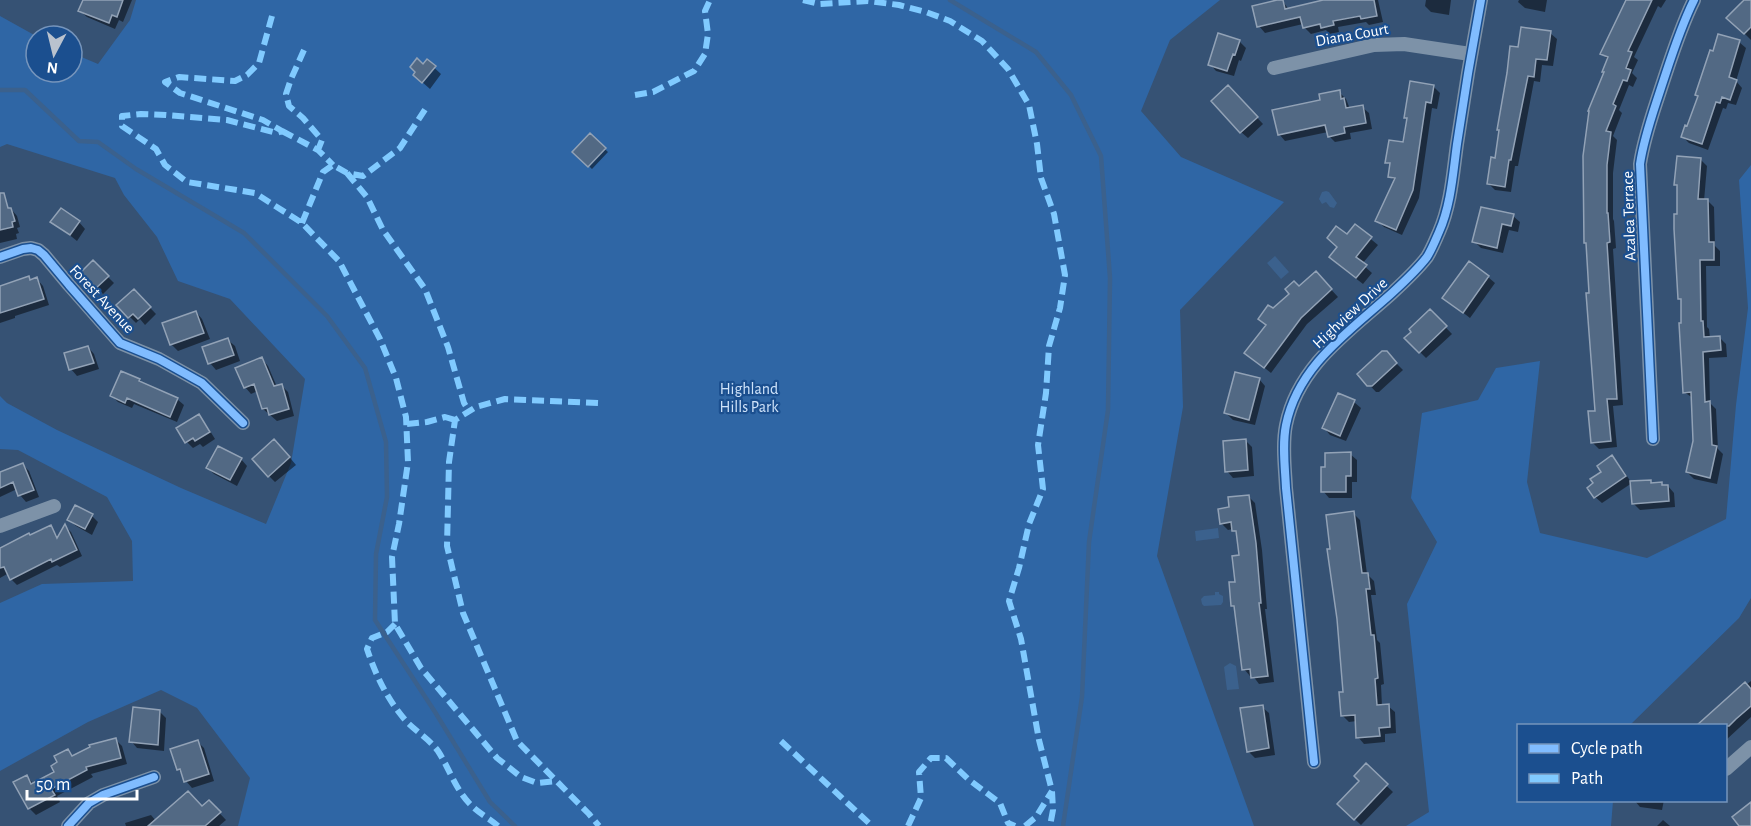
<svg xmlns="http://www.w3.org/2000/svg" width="1751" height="826" viewBox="0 0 1751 826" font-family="'Alegreya Sans',sans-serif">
	<rect width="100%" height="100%" fill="#365274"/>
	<path fill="#2f66a5" d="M136,0H1220L1170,40L1141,111L1181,157L1284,202L1180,310L1183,407L1157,556L1254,826H238L250,778L197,708L161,690L88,722L0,771V603L42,584L133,581L132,541L107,497L18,450L0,449V396L7,403L57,430L181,488L266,524L291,463L305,379L230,299L178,281L157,237L124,195L115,178L7,144L0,147V16L36,36V72H72V53L98,64L130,20Z
		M1751,165V598L1739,618L1630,725L1518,726V800L1613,801L1611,826H1406L1429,812L1407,604L1437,542L1411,498L1422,413L1478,400L1496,368L1540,361L1527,482L1540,533L1647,558L1726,519L1736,405L1748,308L1739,180Z"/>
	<path fill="#3b618d" d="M1326,191L1329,192L1337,203L1334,208L1330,207L1326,202L1322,204L1319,199L1322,192Z
		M1275,256L1289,272L1281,279L1267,263Z
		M1218,528L1219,538L1196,541L1195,531Z
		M1215,592H1219V594L1223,596V602L1221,605L1204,606L1202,604L1201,599L1204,596L1215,595Z
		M1230,663L1236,666L1239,689L1227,690L1224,667Z"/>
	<path fill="#0007" d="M85,0H132L123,22L119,20L115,29L87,17L80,11Z
		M1282,0L1289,10L1339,0H1378L1383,22L1369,25L1366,22L1338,27L1339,32L1329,34L1326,30L1311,34L1304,27L1303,24L1265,33L1259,26Z
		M1426,0H1451L1449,15L1431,12L1425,6Z
		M1519,0H1547L1545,12L1525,8L1518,2Z
		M1627,0H1666L1661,8L1658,6L1634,57L1638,60L1632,73L1637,78L1633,87L1629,85L1619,110L1622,113L1613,136L1617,140L1613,173V219L1614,221L1616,248L1613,249L1623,405L1613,406L1617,447L1599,449L1592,442L1597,412L1591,294L1587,244L1586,243L1605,73L1608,60L1602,53Z
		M1743,0H1751V40L1729,18L1742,4L1740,3Z
		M1550,33L1557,39L1553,66L1542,65L1540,82L1534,81L1518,166H1515L1511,192L1495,190L1488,183L1496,159L1520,49Z
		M1239,41L1246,48L1241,61L1239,60L1234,76L1216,71L1210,64Z
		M1739,42L1746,48L1736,81L1742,88L1736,105L1728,103L1726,109L1723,108L1708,150L1689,143L1683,137L1688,128L1699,97L1697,95L1714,53Z
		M427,61L441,74L430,89L421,81L423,66Z
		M1434,87L1440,93L1437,109L1432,108L1419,198L1402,235L1384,227L1377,220L1395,181L1390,176L1391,166L1387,162L1405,144L1408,119L1406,117Z
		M1339,92L1346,99L1350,109L1362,107L1369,113L1372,129L1350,133L1351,139L1335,142L1329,136L1328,132L1285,141L1279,134L1322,101Z
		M1235,94L1263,124L1248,138L1241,132Z
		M590,135L608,152L592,169L574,152Z
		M1701,160L1707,166L1704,201H1708L1714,207L1715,246L1720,251V266H1706L1707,327L1709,329L1710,338L1719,337L1726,344L1727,357L1709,358L1710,403L1716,409L1718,449L1723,454L1717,484L1694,479L1687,472L1694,441L1693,398L1684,392L1682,301L1680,299L1678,188L1675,185Z
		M11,209L17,216L20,227L17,228L19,233L16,234L17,239L0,243V212Z
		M1513,216L1520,222L1518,232L1509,230L1503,253L1481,248L1474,241Z
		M52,221L79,222L85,229L77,241Z
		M1355,226L1378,245L1362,264L1372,273L1363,284L1337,264L1347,236Z
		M93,262L114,283L103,294L82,273Z
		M1316,273L1338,297L1307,324L1271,373L1246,353L1267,326L1273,310Z
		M28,277L31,281L37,279L43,286L49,305L15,316V318L0,323V288Z
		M1488,277L1495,283L1470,318L1444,298Z
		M134,291L156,314L145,325L140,319L136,323L118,305Z
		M1430,311L1452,334L1426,358L1406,338Z
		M196,312L202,319L210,339L178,351L171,344Z
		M228,340L235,346L240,361L216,370L210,363Z
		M88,347L94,354L99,369L77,376L71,369Z
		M1386,353L1403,370L1379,392H1376L1359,374Z
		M262,359L268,366L277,387L281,385L288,392L294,416L277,421L263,409L258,391L251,394L245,387Z
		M1259,379L1265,386L1255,425L1233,420L1226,413Z
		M139,380L143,384L177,399L184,405L177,422L134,404L132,408L118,402L112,396Z
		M1354,402L1361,408L1346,441L1330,435L1324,428Z
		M199,416L205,423L215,439L203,447L200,444L193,448L187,442Z
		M1246,441L1252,447L1254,476L1233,478L1227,471Z
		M281,447L296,465L275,482L269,476Z
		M1350,454L1357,460V482H1352V498H1329L1323,491Z
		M1612,457L1618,463L1631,482L1650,481L1653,484H1661L1664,487L1668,486L1674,493L1675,507L1640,510L1633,503L1632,483L1602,503L1595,497L1603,472Z
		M241,459L247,466L237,486L214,474L208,468Z
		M23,465L29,471L39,497L26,502L20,495L17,489L0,497V473Z
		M1248,496L1255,503L1262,550L1267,609H1265L1274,682L1259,684L1253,676H1250L1244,669L1236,609L1232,606L1240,557L1238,535L1233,529L1228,530L1221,523L1231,509Z
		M1353,513L1360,520L1367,574L1374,581L1376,595H1371L1377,640L1380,643L1384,684L1381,685L1382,706H1388L1395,712L1396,733L1385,734V742L1364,744L1358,737L1357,721L1349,722L1342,715L1345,693L1332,550Z
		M92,516L98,522L92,535L76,526L69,520Z
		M65,526L71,532L82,556L60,567L57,565L17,585L11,579L9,573L0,578V549L50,527L59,538Z
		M1751,681V717L1726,740V726L1746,685Z
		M1262,707L1269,713L1275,755L1255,758L1248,751Z
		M160,712L166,718L164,751L137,748L131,741Z
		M115,739L122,746L127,764L91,774L93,777L57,796L60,802L36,815L29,808L15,782L27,777L34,784L56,773L59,763L68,751L74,757L92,747Z
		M198,742L204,748L214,781L192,788L186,781L183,775L178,769Z
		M1366,766L1393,792L1361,825L1339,804L1361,781Z
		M1634,800H1664L1662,810L1640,807Z
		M209,802L226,820L219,826H126L125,823L151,815L156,821L202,808Z
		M1663,820L1670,826H1657Z"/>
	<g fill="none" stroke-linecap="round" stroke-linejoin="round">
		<path stroke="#3b618d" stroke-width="4.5" d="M950,0L1036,52L1071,95L1101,156L1110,278L1108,410L1089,542L1082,697L1063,826
			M0,90H25L79,141L98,142L136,169L244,233L327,316L365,368L386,442L387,497L376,554L375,620L435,712L490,802L515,826"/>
	</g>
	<path fill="#526984" stroke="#92a2b6" stroke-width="1.5" d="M83,0H123L117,17L112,15L109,23L78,11Z
		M1277,0H1283L1285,9L1323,0H1374L1377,16L1361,19L1360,16L1333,21L1334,25L1321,28L1320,24L1303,28L1300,17L1257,27L1252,6Z
		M1626,0H1652L1628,51L1632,52L1626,68L1631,70L1627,81L1623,80L1613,104L1616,106L1606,131L1611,132L1607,165V213H1608L1610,242L1607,243L1617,399H1607L1611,441L1591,443L1588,411H1595L1586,293H1589L1586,243H1584L1583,156L1589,111H1588L1604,72H1602L1608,57L1600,54Z
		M1744,0H1751V27L1744,34L1726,18Z
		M1521,27L1551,31L1547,60L1536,59L1534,77L1528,76L1511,160H1509L1505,187L1487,184L1491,157L1495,158L1499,130H1497L1507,73L1510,46L1518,47Z
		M1218,33L1240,40L1235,55L1233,54L1227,71L1208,65Z
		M1718,34L1740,40L1729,77L1737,80L1730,100L1722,97L1720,103L1716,102L1702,144L1681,137L1685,125L1687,126L1698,96L1695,95L1710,50L1713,51Z
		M417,58L423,64L427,59L436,66L422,83L413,75L415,72L410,67Z
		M1410,81L1434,85L1431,103L1426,102L1413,190L1396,230L1375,221L1395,178L1388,177L1390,163H1385L1389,140L1403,142L1407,118H1404Z
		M1228,85L1258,117L1240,133L1211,101Z
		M1340,90L1341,99L1344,98L1346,108L1363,105L1366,123L1344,127L1345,133L1328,137L1325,125L1278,135L1272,110L1320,100L1319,94Z
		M590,133L606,148L588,167L572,152Z
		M1677,156L1701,158L1698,199H1708L1709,242H1714V260H1700L1701,321H1703L1704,337L1720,336L1721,350L1703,352L1705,402L1710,401L1712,445L1717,446L1710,478L1686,472L1693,441L1691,392L1683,393L1679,323H1681V299H1678L1674,229V214H1677V185H1674Z
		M0,193H4L8,208H11L15,221L12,222L13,227L0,230Z
		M1481,207L1514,214L1511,226L1502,224L1497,248L1472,242Z
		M61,208L80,221L70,235L50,222Z
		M1355,224L1372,237L1356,257L1367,265L1356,278L1329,257L1337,247L1327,238L1336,226L1347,234Z
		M93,260L109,276L95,289L80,273Z
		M1469,261L1489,276L1463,313L1442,298Z
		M1316,271L1332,289L1301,318L1264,368L1244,353L1266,325L1258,319L1268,305L1273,308L1289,294L1285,289L1294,281L1299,286Z
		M29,276L30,280L37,277L44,299L0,313V286Z
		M134,289L151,307L138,319L133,314L128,318L116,305Z
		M1430,309L1447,326L1419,353L1404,338L1411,332L1409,329Z
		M196,311L204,333L170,345L162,323Z
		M228,338L234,355L208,364L202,347Z
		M88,346L94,363L69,370L64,353Z
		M1382,351H1387L1397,363L1372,386H1367L1357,374Z
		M262,357L274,386L282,384L289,409L269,415L267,408L262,409L254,384L244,388L235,368Z
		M121,371L140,379L139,381L178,398L170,417L127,398L125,403L110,396Z
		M1235,372L1260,378L1249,420L1224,413Z
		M1338,393L1355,400L1340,436L1322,428Z
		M199,414L210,432L195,441L193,438L185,443L176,428Z
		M274,439L290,457L268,477L252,459Z
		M1246,439L1248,470L1225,472L1223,441Z
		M218,446L242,458L230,480L206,468Z
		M1351,452V476H1346V492H1321V467H1325V453Z
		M1612,455L1626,476L1594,498L1587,488L1593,483L1590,479L1601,472L1597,466Z
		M23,463L34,490L18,496L13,482L0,488V472Z
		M1651,480V483L1662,482V485H1668L1669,501L1632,504L1630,481Z
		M1249,495L1256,543L1261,603H1259L1268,676L1251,678L1250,669L1242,670L1234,606H1231L1229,582H1235L1232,556L1239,555L1236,531H1232L1231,522L1220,524L1218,509L1229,507L1228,497Z
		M75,505L93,514L85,529L67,520Z
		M1354,511L1362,573H1368L1370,589H1366L1371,635H1374L1378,678L1375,679L1377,705L1389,704L1390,727L1379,728L1380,736L1356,738L1355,715L1341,716L1339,692H1343L1337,619L1327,549H1330L1326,515Z
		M65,524L77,550L52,562L51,559L10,580L4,567L0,568V548L29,533L30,535L51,525L57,538Z
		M1745,682L1751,689V706L1736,719L1729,726H1696Z
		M1263,705L1269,748L1247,752L1240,708Z
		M133,707L160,710L158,745L129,742Z
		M116,738L121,758L86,767L87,770L51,789L55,795L28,809L13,782L27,775L31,784L54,772L51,766L57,762L54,756L68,749L72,756L90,747L89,745Z
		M198,740L209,774L184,782L180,769L177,770L170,749Z
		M1366,763L1388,784L1354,820L1337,804L1359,781L1354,776Z
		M188,791L202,806L209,800L221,812L205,826H148Z
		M1751,802V826H1739L1732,817Z"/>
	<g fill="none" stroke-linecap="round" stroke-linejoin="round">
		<path stroke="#7d92a8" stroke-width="14" d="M1274,68L1374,45L1404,44L1470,54
			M0,257L23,249L31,248L38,250L44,255L69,285L120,343L159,359L202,383L243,423
			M1653,439L1640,164C1644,137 1653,113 1661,88C1671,58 1680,28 1694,0
			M0,526L54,506
			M1314,762L1286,488C1285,467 1282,445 1286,425C1298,365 1350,331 1392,293C1404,282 1417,270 1427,257C1432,249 1435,241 1439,232C1451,205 1453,173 1457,144C1464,96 1472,48 1481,0
			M1726,769L1751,747
			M68,826L89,803L103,795L154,777"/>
		<path stroke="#80caff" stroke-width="6" stroke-dasharray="12 6" stroke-linecap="butt" d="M803,0L820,4L868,1L899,5L926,12L950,21L982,41L1008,69L1029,105L1037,144L1041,178L1054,214L1065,275L1060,308L1049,346L1046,393L1038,445L1043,489L1029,524L1019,568L1009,601L1021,639L1039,740L1052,791L1053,810L1050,826
			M272,16L259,63L247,75L235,81L179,77L165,82L180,93L263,120L282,131L277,133L227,120L166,115L141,114L122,116V126L156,149L165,165L187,182L255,193L302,223L339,261L380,339L396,378L406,417L408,462L399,524L392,557L395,624L421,668L497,758L521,777L537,783L557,781
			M304,50L291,79L286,94L289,106L303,118L322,140L318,150
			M635,95L653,92L694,71L705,54L708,34L705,11L710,0
			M282,131L318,150L333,165
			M347,173L367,197L383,230L425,289L448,347L464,403L469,411
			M302,223L323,172L333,165L347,173L363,176L400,148L426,108
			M598,403L505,399L476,407L455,420L449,462L447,546L463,613L517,741L589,814L599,826
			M407,424L427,422L445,417L455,420
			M395,624L387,632L372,638L367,649C376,676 388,701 407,722C417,732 430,740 438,751C449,768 455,788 469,803C478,813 489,818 498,826
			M781,741L872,826
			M908,826L921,798L919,772L931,758H946L968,779L1000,803L1008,823L1015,826
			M1025,826L1036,817L1052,791"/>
		<g stroke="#1b4f8f" stroke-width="11">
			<path id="cycleway" d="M0,257L23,249L31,248L38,250L44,255L69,285L120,343L159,359L202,383L243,423
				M1653,439L1640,164C1644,137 1653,113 1661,88C1671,58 1680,28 1694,0
				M1314,762L1286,488C1285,467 1282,445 1286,425C1298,365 1350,331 1392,293C1404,282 1417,270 1427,257C1432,249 1435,241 1439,232C1451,205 1453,173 1457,144C1464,96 1472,48 1481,0
				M68,826L89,803L103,795L154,777"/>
		</g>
		<use href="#cycleway" stroke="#80bcff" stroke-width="8"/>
	</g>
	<g text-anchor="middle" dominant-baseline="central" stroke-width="4.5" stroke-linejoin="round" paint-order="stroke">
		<g font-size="16" fill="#fff" stroke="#1b4f8f">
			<text transform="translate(1352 35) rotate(-10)">Diana Court</text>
			<text transform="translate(1629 216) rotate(-92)">Azalea Terrace</text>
			<text transform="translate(102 299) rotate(47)">Forest Avenue</text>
			<text transform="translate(1350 313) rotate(-43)">Highview Drive</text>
		</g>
		<g font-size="16" fill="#cfe3fa" stroke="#1b4f8f">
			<text x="749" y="389">Highland<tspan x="749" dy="18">Hills Park</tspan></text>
		</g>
	</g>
	<rect x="1517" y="724" width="210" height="78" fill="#1b4f8f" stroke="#7695bc" stroke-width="1.5"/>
	<rect x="1529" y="744" width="30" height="9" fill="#80bcff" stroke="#7695bc" stroke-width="1.5"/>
	<text x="1571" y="754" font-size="18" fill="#ffffff">Cycle path</text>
	<rect x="1529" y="774" width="30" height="9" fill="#80caff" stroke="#7695bc" stroke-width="1.5"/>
	<text x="1571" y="784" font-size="18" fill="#ffffff">Path</text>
	<g transform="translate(54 54) rotate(187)"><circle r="28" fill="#1b4f8f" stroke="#7695bc" stroke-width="1.5"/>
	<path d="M0-4.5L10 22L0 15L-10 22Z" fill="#b9c2ce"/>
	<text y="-9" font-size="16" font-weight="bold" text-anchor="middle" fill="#ffffff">N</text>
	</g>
	<path d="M27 790v9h110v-9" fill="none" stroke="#ffffff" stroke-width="3"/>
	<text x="36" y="790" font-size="18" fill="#ffffff" stroke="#1b4f8f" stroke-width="4.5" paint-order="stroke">50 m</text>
</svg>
